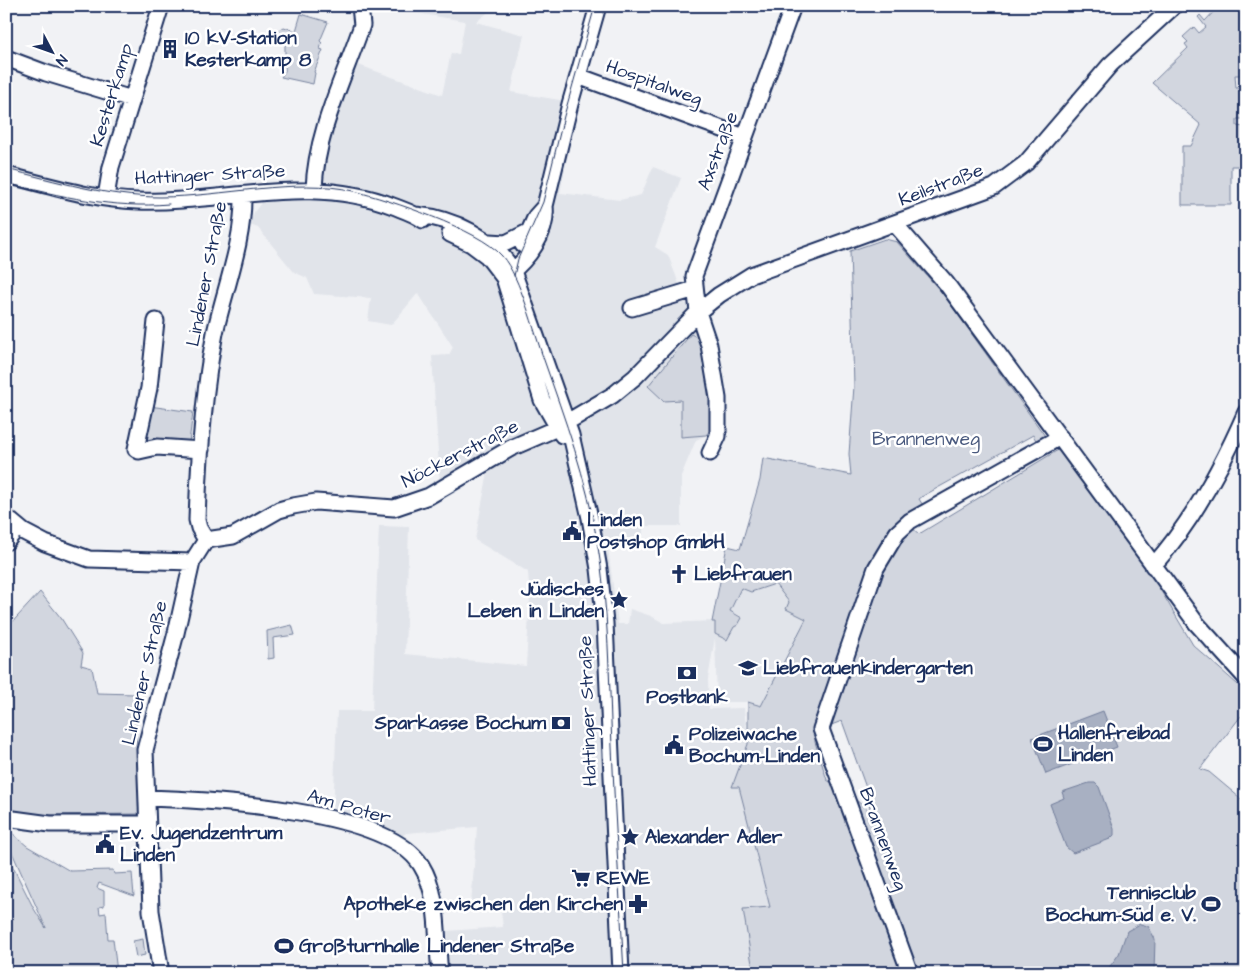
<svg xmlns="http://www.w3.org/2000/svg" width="1252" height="979" viewBox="0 0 1252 979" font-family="'Architects Daughter',sans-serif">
	<rect width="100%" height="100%" fill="#f1f2f5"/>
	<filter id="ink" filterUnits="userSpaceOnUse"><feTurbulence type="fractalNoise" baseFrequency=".02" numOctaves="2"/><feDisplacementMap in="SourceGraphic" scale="10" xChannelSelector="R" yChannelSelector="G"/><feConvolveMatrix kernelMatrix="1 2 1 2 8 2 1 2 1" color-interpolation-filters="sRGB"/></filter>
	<g filter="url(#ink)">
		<path fill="#e1e4ea" d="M373,6H502L492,9L476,22L524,35L511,92L578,103L560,193L620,200L641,195L653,167L681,178L655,247L668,255L700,339L691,335L649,386L681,400V437L706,435L696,440L681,476V526H643V538L608,548L618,624H628L630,609L651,616L664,623L715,621L734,627L741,616L730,611L741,587L751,592L775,584L789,602L806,619L761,706L748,702H717L715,638L708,679L709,709L744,708L748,744L733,787H739L770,907L744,909L753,970L769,969V973H449L447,931L503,927L500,902L471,905L477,827L406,833L401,837L377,826L333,815L337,711H372L379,526L409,527L405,654L526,666L530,598L528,572L475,540L488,472L528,449L524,436L440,484L432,356L449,355L453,347L418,293L391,325L368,321L371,298L314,294L307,278L294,272L258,228L250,225L254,212L261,203L266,200L298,196L317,172L353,63L442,95L451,53L459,54L465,21Z"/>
		<path fill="#d2d6df" stroke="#76829e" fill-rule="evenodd" d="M1219,6H1245L1246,75H1235L1236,88L1246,89L1245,119H1237V126L1244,127V166H1231V205H1182V146H1191L1201,125L1152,83L1188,48L1185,44L1188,42L1183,37L1194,27L1199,33L1206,27L1198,17L1200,15L1205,21Z
			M301,14L328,22L320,41L322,43L320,49L323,50L314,72L315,73L313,84L281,77L285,71V37L275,33L284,27L296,31Z
			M885,239L897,242L943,294L1045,436L1038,444L1033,435L923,496L919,499L924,507L904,521L919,534L1063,447L1148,569L1193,645L1246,692V723L1241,716L1200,769L1209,772L1246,803V973H769L768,969L753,970L743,909L770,907L739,787H732L748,744V702L761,706L806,619L786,609L789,602L775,584L751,592L741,588L730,611L742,618L738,625L734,627L727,640L715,634V622H712L727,546L740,549L760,480L763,458L851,475L849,454L854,386L850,251ZM842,721L869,796L870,812L848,793L827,780L815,742V731Z
			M691,334L700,339L712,386V428L706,435L681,437V400L664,401L648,386Z
			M149,406L193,412L189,442L147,444L142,437Z
			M40,592L61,618L83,653L81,665L92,668L97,693L135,694L139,814L38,815L6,810V629Z
			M292,625L295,635L273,638L274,658L268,659L267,631Z
			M12,833L27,846L70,871L113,870L114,874L132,873L134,896L99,883L97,888L104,891V906L99,907L100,914L106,913L108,939H113L117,972L6,973V853L34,909L46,928L6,839Z
			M143,939L145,955L136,957L133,941Z"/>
		<path fill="#a8b0c2" stroke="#707c9a" d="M1103,711L1117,747L1046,774L1032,738Z
			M1089,783H1095L1099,787L1114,829V835L1110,839L1073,853L1066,847L1050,804L1064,798L1062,792Z
			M1140,924L1148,926L1155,939L1154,973H1105L1119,954L1127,931Z"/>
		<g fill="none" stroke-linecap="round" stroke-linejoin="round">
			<g stroke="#1b2f5e" stroke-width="19">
				<path id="minor" d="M6,58L46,73L132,99
					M578,76L744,137
					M6,175C48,185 94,200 137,201C224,204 308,173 393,206C403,210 414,213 423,220
					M314,189C316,132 344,78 362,25L360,6
					M106,197L111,167L161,6
					M416,215C453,218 494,238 513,271L571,435L590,518L599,569L605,623L621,973
					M895,224L946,283L1197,624L1246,678
					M450,234L471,244L487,256L504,278L542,400L562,435
					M490,242L506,243L530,231
					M523,245L536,216L545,206
					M507,276C528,259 548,234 545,206L570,104L598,6
					M632,308L695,289
					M156,321L149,388L136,449L139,451L157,447L201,450
					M710,453L718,436V398L709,345L698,312L694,276L793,6
					M6,517L24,532L45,543L89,559L192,562
					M206,540L233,536L279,510L293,506L316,502L394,508L429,496L511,448L557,428L613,395L635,377L698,312L719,295L751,275L994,187L1026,163L1110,65L1174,6
					M206,540L199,528L197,520C199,458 203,394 215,333C225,288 244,241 243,195
					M6,542L18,527
					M1153,566C1193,521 1222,467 1246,412
					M147,798C210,800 386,809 421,865C440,895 436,939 440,973
					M6,818L50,824H147
					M161,973L151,911L145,750L176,633L192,562L206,540
					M910,973L821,729L876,568L897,533L910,521L1060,437"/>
			</g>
			<use href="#minor" stroke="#fff" stroke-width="15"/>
			<path stroke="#1b2f5e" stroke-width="1" d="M6,169C56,181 108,197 160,197C222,197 295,177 354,191C389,200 479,229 502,256C521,278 534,332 544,360C565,420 587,479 597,541C609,609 609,678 612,747C615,822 620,898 624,973
				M6,183C60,196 113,209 169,204
				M514,276L518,259L543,202L564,116L595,6"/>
		</g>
	</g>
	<defs>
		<g id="building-bare" transform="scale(1.5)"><path d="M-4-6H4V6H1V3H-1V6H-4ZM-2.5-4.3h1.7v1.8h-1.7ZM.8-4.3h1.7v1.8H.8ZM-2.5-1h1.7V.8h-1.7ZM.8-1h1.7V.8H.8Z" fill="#1b2f5e" stroke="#fff" stroke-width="2.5" paint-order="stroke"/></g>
		<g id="civic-bare" transform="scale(1.5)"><path d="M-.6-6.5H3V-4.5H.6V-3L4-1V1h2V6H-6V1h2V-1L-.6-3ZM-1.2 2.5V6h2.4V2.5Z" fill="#1b2f5e" stroke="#fff" stroke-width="2.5" paint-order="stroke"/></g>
		<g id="church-bare" transform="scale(1.5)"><path d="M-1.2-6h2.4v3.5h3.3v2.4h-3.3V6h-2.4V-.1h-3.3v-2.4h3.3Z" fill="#1b2f5e" stroke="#fff" stroke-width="2.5" paint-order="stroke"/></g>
		<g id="sight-bare" transform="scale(1.5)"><path d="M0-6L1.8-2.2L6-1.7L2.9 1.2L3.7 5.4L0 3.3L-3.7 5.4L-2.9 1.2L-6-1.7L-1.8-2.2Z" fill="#1b2f5e" stroke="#fff" stroke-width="2.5" paint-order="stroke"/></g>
		<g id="school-bare" transform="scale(1.5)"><path d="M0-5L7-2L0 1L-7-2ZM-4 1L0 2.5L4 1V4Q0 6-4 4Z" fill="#1b2f5e" stroke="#fff" stroke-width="2.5" paint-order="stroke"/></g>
		<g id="bank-bare" transform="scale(1.5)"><path d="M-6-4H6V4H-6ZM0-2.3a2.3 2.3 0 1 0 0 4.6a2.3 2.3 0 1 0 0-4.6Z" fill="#1b2f5e" stroke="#fff" stroke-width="2.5" paint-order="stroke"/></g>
		<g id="stadium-bare" transform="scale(1.5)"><path d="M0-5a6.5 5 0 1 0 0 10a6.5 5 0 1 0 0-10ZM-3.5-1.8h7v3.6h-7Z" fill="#1b2f5e" stroke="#fff" stroke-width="2.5" paint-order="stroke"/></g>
		<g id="supermarket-bare" transform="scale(1.5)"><path d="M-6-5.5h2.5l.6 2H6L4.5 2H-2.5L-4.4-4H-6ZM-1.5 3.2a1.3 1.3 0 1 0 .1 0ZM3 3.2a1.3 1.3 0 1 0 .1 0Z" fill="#1b2f5e" stroke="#fff" stroke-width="2.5" paint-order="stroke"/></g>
		<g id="pharmacy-bare" transform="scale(1.5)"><path d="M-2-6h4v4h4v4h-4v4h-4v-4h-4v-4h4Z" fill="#1b2f5e" stroke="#fff" stroke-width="2.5" paint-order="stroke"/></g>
	</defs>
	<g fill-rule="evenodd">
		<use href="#building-bare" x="170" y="49"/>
		<use href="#civic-bare" x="572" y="531"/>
		<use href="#church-bare" x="679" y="574"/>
		<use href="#sight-bare" x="619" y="600"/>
		<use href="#school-bare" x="748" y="668"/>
		<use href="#bank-bare" x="687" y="673"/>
		<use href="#bank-bare" x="561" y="723"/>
		<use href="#stadium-bare" x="1043" y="744"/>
		<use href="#civic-bare" x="674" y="745"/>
		<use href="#sight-bare" x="630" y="837"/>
		<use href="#civic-bare" x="105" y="844"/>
		<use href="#supermarket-bare" x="581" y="878"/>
		<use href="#pharmacy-bare" x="638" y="904"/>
		<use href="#stadium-bare" x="1211" y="904"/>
		<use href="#stadium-bare" x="284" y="946"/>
	</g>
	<g text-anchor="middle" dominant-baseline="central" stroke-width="5" stroke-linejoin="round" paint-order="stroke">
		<g font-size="19" font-weight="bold" fill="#1b2f5e" stroke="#fff" text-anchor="start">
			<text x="185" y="38">10 kV-Station<tspan x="185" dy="22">Kesterkamp 8</tspan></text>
			<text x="587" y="520">Linden<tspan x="587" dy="22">Postshop GmbH</tspan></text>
			<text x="694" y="574">Liebfrauen</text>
			<text x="604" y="589" text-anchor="end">Jüdisches<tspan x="604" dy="22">Leben in Linden</tspan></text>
			<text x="763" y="668">Liebfrauenkindergarten</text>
			<text x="687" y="697" text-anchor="middle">Postbank</text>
			<text x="546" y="723" text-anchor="end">Sparkasse Bochum</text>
			<text x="1058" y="733">Hallenfreibad<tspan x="1058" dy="22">Linden</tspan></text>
			<text x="689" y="734">Polizeiwache<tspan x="689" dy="22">Bochum-Linden</tspan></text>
			<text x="120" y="833">Ev. Jugendzentrum<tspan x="120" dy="22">Linden</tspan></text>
			<text x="645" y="837">Alexander Adler</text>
			<text x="596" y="878">REWE</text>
			<text x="1196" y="893" text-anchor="end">Tennisclub<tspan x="1196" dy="22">Bochum-Süd e. V.</tspan></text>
			<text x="623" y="904" text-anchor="end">Apotheke zwischen den Kirchen</text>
			<text x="299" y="946">Großturnhalle Lindener Straße</text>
		</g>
		<g font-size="19" fill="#1b2f5e" stroke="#fff">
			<text transform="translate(654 83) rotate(20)">Hospitalweg</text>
			<text transform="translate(112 95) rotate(-73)">Kesterkamp</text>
			<text transform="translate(718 151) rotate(-69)">Axstraße</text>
			<text transform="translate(210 175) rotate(-3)">Hattinger Straße</text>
			<text transform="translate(941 185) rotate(-21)">Keilstraße</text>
			<text transform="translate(207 274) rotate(-79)">Lindener Straße</text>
			<text transform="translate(460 454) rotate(-27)">Nöckerstraße</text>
			<text transform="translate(145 673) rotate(-77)">Lindener Straße</text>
			<text transform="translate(588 711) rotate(-92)">Hattinger Straße</text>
			<text transform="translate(349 807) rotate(16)">Am Poter</text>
			<text transform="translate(883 839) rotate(70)">Brannenweg</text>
		</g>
		<g font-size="19" fill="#49597e" stroke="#fff">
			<text x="926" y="439">Brannenweg</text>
		</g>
	</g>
	<rect width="1252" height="979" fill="none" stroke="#fff" stroke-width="25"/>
	<rect x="12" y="12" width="1227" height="954" fill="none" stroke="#1b2f5e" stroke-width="2" filter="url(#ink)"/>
	<g transform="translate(52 52) rotate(131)" stroke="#ffffff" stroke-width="4" paint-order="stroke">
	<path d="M0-4L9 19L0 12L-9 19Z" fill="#1b2f5e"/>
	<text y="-8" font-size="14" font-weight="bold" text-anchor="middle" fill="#1b2f5e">N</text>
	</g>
</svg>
